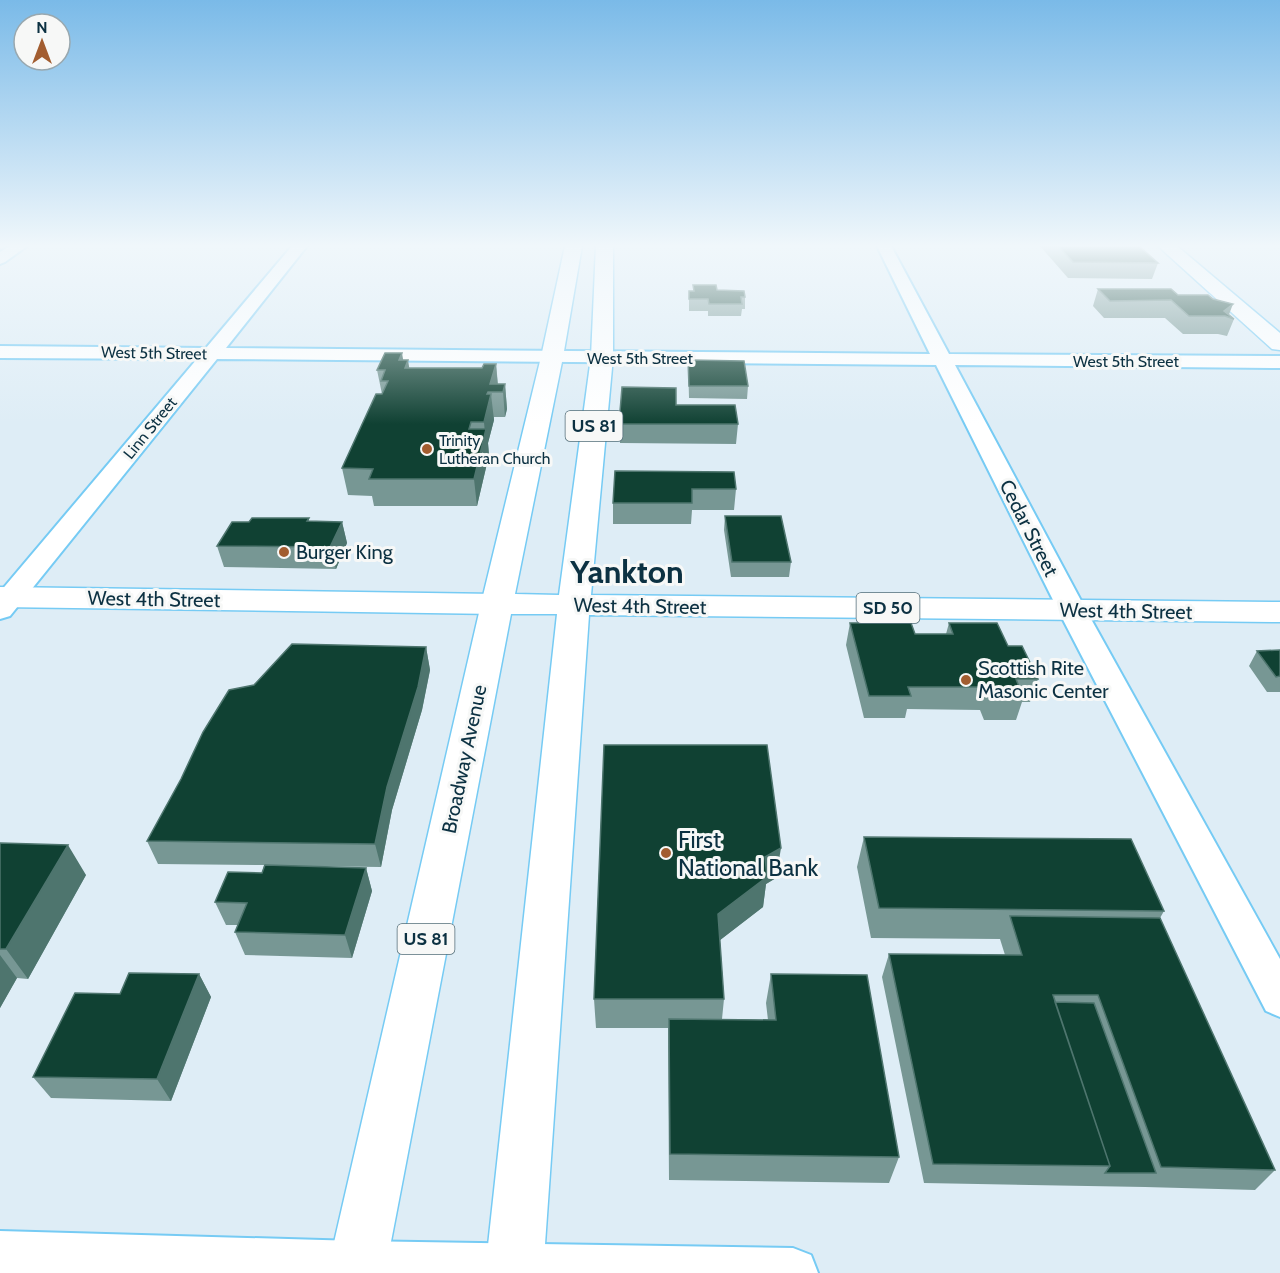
<svg xmlns="http://www.w3.org/2000/svg" width="1280" height="1273" viewBox="0 0 1280 1273" font-family="Cabin,sans-serif">
	<rect width="100%" height="100%" fill="#deedf6"/>
	<g fill="none" stroke-linecap="round" stroke-linejoin="round">
		<g stroke="#76cbf4" stroke-width="4">
			<path id="minor" d="M10,246H27L5,262L0,264V252Z
				M292,246H307L226,348L930,354L877,246H891L949,354L1280,356V368L955,365L1086,610L1280,959V1017L1266,1011L1058,610L936,365L217,359L10,616L0,619V592L197,359L0,358V346L206,348Z
				M0,1231L357,1241L793,1248L811,1255L818,1273H0Z"/>
		</g>
		<g stroke="#76cbf4" stroke-width="3">
			<path id="tertiary" d="M1158,246H1177L1280,333V350L1272,349Z"/>
		</g>
		<g stroke="#76cbf4" stroke-width="3">
			<path id="secondary" d="M0,587L497,594L508,597L513,604L508,611L497,614L0,607Z"/>
		</g>
		<g stroke="#76cbf4" stroke-width="3">
			<path id="trunk" d="M565,246H582L563,357L515,594L559,595L591,357L596,246H613V357L591,595L1280,602V622L589,615L543,1273H485L557,614H511L385,1273H327L481,604L541,357Z"/>
		</g>
		<use href="#minor" fill="#fff" fill-rule="evenodd"/>
		<use href="#tertiary" fill="#fff" fill-rule="evenodd"/>
		<use href="#secondary" fill="#fff" fill-rule="evenodd"/>
		<use href="#trunk" fill="#fff" fill-rule="evenodd"/>
	</g>
	<path fill="#779794" d="M1040,246H1139L1158,263L1152,279L1068,278Z
		M693,285L745,297V309H742L741,316H708V311H689V291H693Z
		M1098,289L1178,295L1229,314L1234,319L1227,336L1218,334H1183L1165,318H1104L1093,306Z
		M404,360L409,368H482L496,364L498,384H505L507,409L505,417H494V420L488,443L489,455L477,506H374L372,496L348,495L342,468L382,394L377,370Z
		M688,360L748,386L747,399L689,398Z
		M676,405L738,424L736,444L620,443L619,424Z
		M615,471L736,489L734,510H692L691,524H613V503Z
		M725,516L791,562L789,577H731L724,530Z
		M309,518V521L342,522L347,543L336,569L224,567L217,546L249,522Z
		M850,623L915,634H946L949,623L1008,646L1038,679L1030,702H1022L1016,720H984L980,710L907,709L905,718H864L846,645Z
		M426,647L430,670L422,710L392,810L381,867L296,866L366,868L372,891L352,958L245,955L235,932L238,925H226L215,902L262,873L264,865L158,864L147,841Z
		M1280,650V692H1267L1249,666L1257,651Z
		M604,745L776,878L766,884L763,907L720,940L724,999L722,1019L768,1020L766,1003L771,974L899,1157L889,1183L669,1180L668,1047V1028H596L594,999Z
		M864,837L1164,911L1160,918L1275,1170L1255,1190L1145,1187L924,1183L882,977L889,954L1005,955L1000,939L871,938L857,867Z
		M0,843L86,875L28,979L17,978L0,1008Z
		M199,974L211,997L171,1101L51,1098L33,1077L120,994Z"/>
	<path fill="#4e756e" d="M1233,304L1228,317L1224,311Z
		M402,353L406,377L399,360Z
		M408,360L412,385L405,368Z
		M496,364L498,389L490,384Z
		M505,384L507,409L505,417L503,392Z
		M488,392L489,403L491,394L494,420L488,443L489,455L477,506L474,479L485,434L484,422Z
		M342,522L347,543L336,569L330,547Z
		M426,647L430,670L422,710L392,810L381,867L375,844L387,787Z
		M68,845L86,875L28,979L6,949Z
		M781,848L776,878L766,884L763,907L715,944L718,914L765,857Z
		M366,868L372,891L352,958L345,935Z
		M0,955L17,978L0,1008Z
		M199,974L211,997L171,1101L157,1079Z"/>
	<path fill="#104133" stroke="#4e756e" stroke-width="1.5" d="M1058,246H1139L1158,263L1073,262Z
		M693,285H716L717,290L744,291L745,297H741L742,304H709L708,299H689V291H694Z
		M1098,289H1171L1178,295H1208L1213,299L1233,304L1224,311L1234,319L1225,316H1189L1171,300L1110,301Z
		M385,353H402L399,360H408L405,368H482L484,364H496L490,384H505L503,392H488L487,394H491L484,422H471L469,429H486L474,479H369L373,469L342,468L376,394H382L388,381H381L385,370H377Z
		M688,360L744,361L748,386H689Z
		M622,387L676,388V405H735L738,424H619Z
		M615,471L734,472L736,489H692V503H613Z
		M725,516H781L791,562H732Z
		M252,518H309L307,521L342,522L330,547L217,546L232,522H249Z
		M850,623H911L915,634H953L949,623H997L1008,646H1022L1038,679H1016L1023,697H991L987,687H908L911,696H869Z
		M292,644L426,647L418,687L387,787L375,844L147,841L181,779L203,732L229,690L254,685Z
		M1280,650V676L1276,677L1257,651Z
		M604,745H767L781,848L765,857L767,877L718,914L724,999H594Z
		M864,837L1131,839L1164,911L879,908Z
		M0,843L68,845L6,949H0Z
		M265,865L366,868L345,935L235,932L247,903L215,902L228,872L262,873Z
		M1010,916L1160,918L1275,1170L1161,1167L1098,995H1053L1110,1166L933,1164L889,954L1022,955Z
		M129,973L199,974L157,1079L33,1077L75,993L120,994Z
		M771,974L867,975L899,1157L670,1154L669,1019L776,1020Z
		M1055,1002L1094,1003L1156,1173H1105L1110,1166Z"/>
	<linearGradient id="sky" x2="0" y2="1"><stop stop-color="#7abae8"/><stop offset="0.58" stop-color="#f0f7fb"/><stop offset="1" stop-color="#f0f7fb" stop-opacity="0"/></linearGradient>
	<rect width="1280" height="424" fill="url(#sky)"/>
	<g fill="#a25d30" stroke="#f7f8f7" stroke-width="2">
		<circle cx="427" cy="449" r="6"/>
		<circle cx="284" cy="552" r="6"/>
		<circle cx="966" cy="680" r="6"/>
		<circle cx="666" cy="853" r="6"/>
	</g>
	<g text-anchor="middle" dominant-baseline="central" stroke-width="6" stroke-linejoin="round" paint-order="stroke">
		<g font-size="16" fill="#0c3142" stroke="#f7f8f7">
			<text transform="translate(154 353) rotate(1)">West 5th Street</text>
			<text x="640" y="358">West 5th Street</text>
			<text x="1126" y="361">West 5th Street</text>
			<text transform="translate(150 428) rotate(-51)">Linn Street</text>
		</g>
		<g font-size="16" fill="#0c3142" stroke="#f7f8f7" text-anchor="start">
			<text x="439" y="440">Trinity<tspan x="439" dy="18">Lutheran Church</tspan></text>
		</g>
		<g fill="#f7f8f7" stroke="#526d78" stroke-width="1.5">
			<rect x="565.5" y="411" width="57" height="30" rx="4.5"/>
			<rect x="856.5" y="593" width="63" height="30" rx="4.5"/>
			<rect x="397.5" y="924" width="57" height="30" rx="4.5"/>
		</g>
		<g font-size="18" font-weight="bold" fill="#0c3142">
			<text x="594" y="426">US 81</text>
			<text x="888" y="608">SD 50</text>
			<text x="426" y="939">US 81</text>
		</g>
		<g font-size="20" fill="#0c3142" stroke="#f7f8f7">
			<text transform="translate(1029 528) rotate(63)">Cedar Street</text>
			<text transform="translate(154 599) rotate(1)">West 4th Street</text>
			<text transform="translate(640 606) rotate(1)">West 4th Street</text>
			<text transform="translate(1126 611) rotate(1)">West 4th Street</text>
			<text transform="translate(464 759) rotate(-78)">Broadway Avenue</text>
		</g>
		<g font-size="20" fill="#0c3142" stroke="#f7f8f7" text-anchor="start">
			<text x="296" y="552">Burger King</text>
			<text x="978" y="668">Scottish Rite<tspan x="978" dy="23">Masonic Center</tspan></text>
		</g>
		<g font-size="24" fill="#0c3142" stroke="#f7f8f7" text-anchor="start">
			<text x="678" y="839">First<tspan x="678" dy="28">National Bank</tspan></text>
		</g>
		<g font-size="32" font-weight="bold" fill="#0c3142" stroke="#f7f8f7">
			<text x="627" y="571">Yankton</text>
		</g>
	</g>
	<g transform="translate(42 42)"><circle r="28" fill="#f7f8f7" stroke="#99a8af" stroke-width="1.5"/>
	<path d="M0-4.5L10 22L0 15L-10 22Z" fill="#a25d30"/>
	<text y="-9" font-size="16" font-weight="bold" text-anchor="middle" fill="#0c3142">N</text>
	</g>
</svg>
